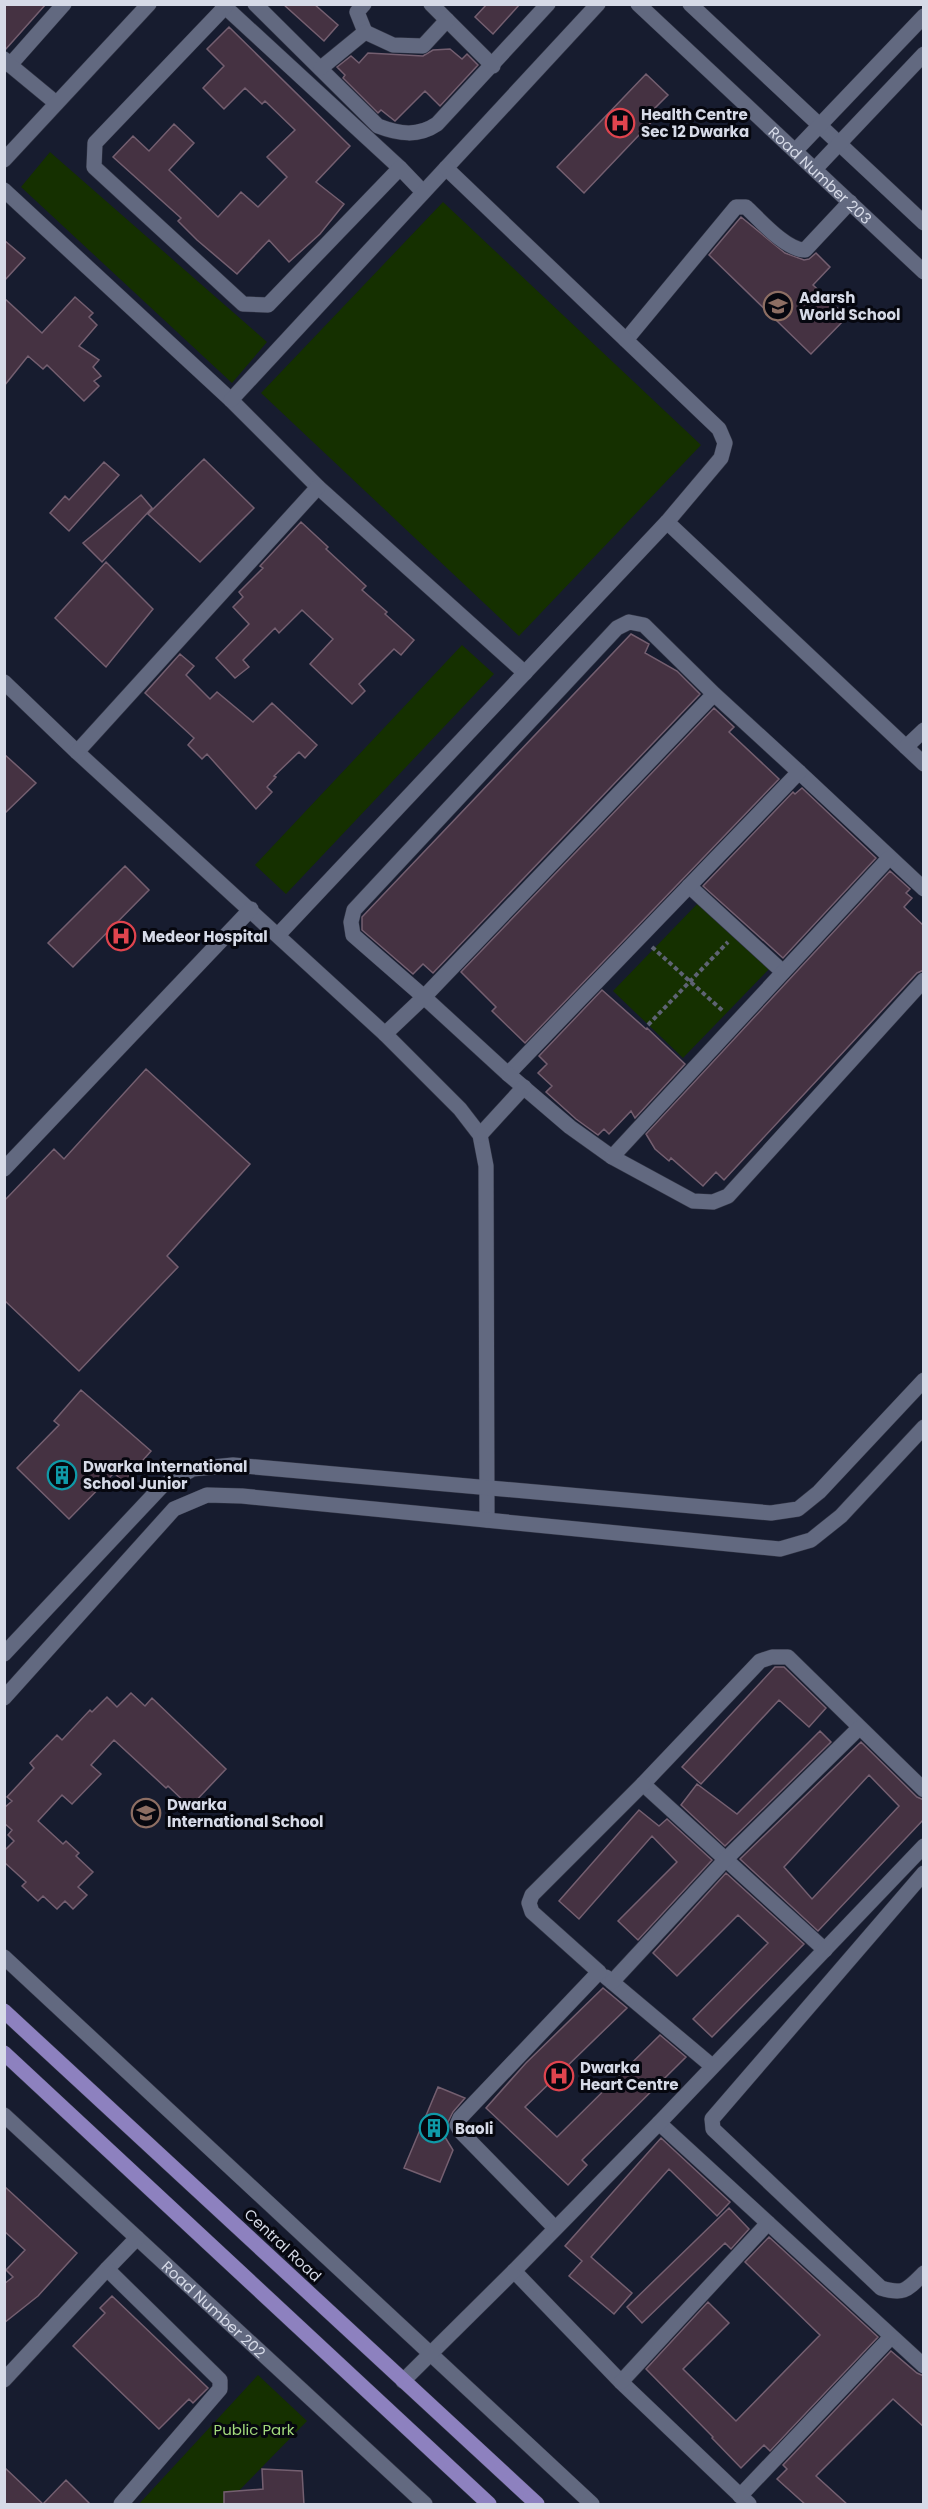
<svg xmlns="http://www.w3.org/2000/svg" width="928" height="2509" viewBox="0 0 928 2509" font-family="Poppins,sans-serif">
	<rect width="100%" height="100%" fill="#171c2f"/>
	<path fill="#153000" d="M50,152L267,342L232,383L21,187Z
		M443,202L701,445L519,636L261,393Z
		M462,645L494,674L286,894L255,865Z
		M701,900L771,967L683,1058L613,991Z
		M258,2375L307,2421L226,2504H139Z"/>
	<path fill="#453242" stroke="#745f70" stroke-width="1.5" fill-rule="evenodd" d="M4,4H46L5,50H4Z
		M283,4H314L338,25L324,41Z
		M487,4H520L493,34L475,17Z
		M229,27L350,146L316,182L344,204L320,234L289,262L269,240L237,274L197,240L178,221L181,218L113,157L133,136L149,151L174,124L194,143L169,170L218,217L241,192L258,207L287,177L267,157L295,130L265,101L262,104L245,88L224,109L203,88L224,66L207,49Z
		M450,49L462,59L467,54L478,65L440,106L425,91L395,121L381,110L378,113L343,78L345,75L337,67L351,56L359,63L368,53L423,56L433,50Z
		M646,74L668,95L654,109L659,114L584,193L557,167Z
		M741,217L785,253L804,260L809,259L816,253L830,267L813,285L847,317L811,354L709,255Z
		M4,240L25,258L4,281Z
		M75,297L93,313L89,317L97,325L79,346L99,360L93,367L101,376L94,381L99,386L84,401L47,365L43,369L28,356L4,386V298L42,333Z
		M204,459L254,508L200,562L148,514Z
		M104,462L119,475L69,531L50,513L65,496L69,500Z
		M141,495L152,508L102,562L83,543Z
		M301,522L328,547L326,549L366,586L362,590L387,612L385,614L414,640L401,655L394,649L359,684L365,691L352,704L310,664L333,639L302,610L279,633L275,628L243,660L249,667L235,678L216,658L249,624L233,607L243,597L239,592L263,568L260,566Z
		M106,562L153,609L106,667L55,618Z
		M631,634L649,644L645,653L677,671L700,694L433,973L423,964L413,974L362,930V917Z
		M180,654L194,666L186,675L210,699L217,692L253,722L272,703L317,745L305,758L299,752L274,776L276,777L267,787L272,792L256,809L207,754L202,759L188,745L194,738L145,693Z
		M714,708L734,727L729,732L779,779L525,1043L492,1011L496,1007L461,972Z
		M4,754L36,783L4,814Z
		M802,788L876,858L783,958L703,886L793,792L795,794Z
		M125,866L149,890L73,967L48,943Z
		M890,871L910,889L906,893L912,898L904,907L924,926V970L917,973L724,1180L716,1172L703,1186L671,1158L669,1161L655,1149L646,1134Z
		M602,990L646,1029L647,1028L685,1064L635,1118L631,1111L609,1134L604,1129L598,1135L576,1119L546,1092L552,1086L538,1073L547,1064L539,1056Z
		M146,1069L250,1164L167,1256L178,1267L79,1371L4,1300V1201L54,1149L64,1159Z
		M81,1390L151,1451L124,1482L114,1473L69,1519L17,1468L59,1425L54,1421Z
		M775,1667H784L826,1708L809,1727L779,1700L701,1784L682,1767Z
		M131,1693L145,1706L152,1698L226,1769L190,1807L168,1786L166,1788L114,1740L91,1765L101,1774L72,1804L62,1795L38,1821L63,1844L66,1841L79,1853L76,1856L93,1872L78,1887L87,1895L73,1909L65,1901L57,1909L43,1896L38,1901L22,1886L26,1882L4,1862V1851L14,1841L8,1835L12,1830L4,1823V1808L12,1801L7,1797L34,1768L30,1763L57,1735L62,1740L90,1710L92,1712L107,1697L117,1707Z
		M820,1731L831,1742L725,1846L681,1805L697,1784L737,1814Z
		M861,1742L917,1797L924,1800V1819L818,1931L740,1859ZM869,1775L899,1806L812,1899L784,1867Z
		M639,1810L659,1826L667,1819L712,1860L638,1940L618,1921L677,1862L652,1836L579,1919L559,1901Z
		M726,1873L804,1944L712,2037L693,2019L768,1943L738,1915L677,1976L653,1953Z
		M603,1988L627,2008L525,2107L557,2137L660,2035L686,2057L582,2160L587,2165L568,2185L486,2108L526,2063Z
		M438,2087L465,2098L453,2112L448,2122L445,2137L453,2150L440,2182L404,2168Z
		M661,2138L730,2202L717,2216L669,2169L591,2257L632,2293L614,2314L569,2276L582,2261L565,2246Z
		M4,2186L77,2253L38,2296L4,2323V2284L13,2277L6,2270L25,2250L4,2231Z
		M729,2208L749,2229L731,2249L725,2243L642,2323L627,2307Z
		M769,2237L878,2337L770,2451L764,2445L741,2468L712,2438L713,2437L646,2369L708,2302L729,2323L683,2369L736,2421L820,2335L745,2262Z
		M112,2296L208,2388L193,2403L189,2399L159,2429L73,2346L105,2313L100,2308Z
		M891,2351L917,2373L924,2376V2427L893,2399L816,2476L848,2505H806L777,2479L787,2469L783,2465Z
		M4,2467L43,2504L66,2480L91,2505H4Z
		M262,2469L302,2471L304,2505H224V2492L263,2489Z"/>
	<g fill="none" stroke-linecap="round" stroke-linejoin="round">
		<g stroke="#323545" stroke-width="16">
			<g id="minor">
				<path d="M222,4L400,168"/>
				<path d="M255,4L378,126C399,134 418,137 437,124L548,4"/>
				<path d="M364,4L357,12L365,32"/>
				<path d="M431,4L493,66"/>
				<path id="s1" d="M638,4L924,272"/>
				<path d="M690,4L924,223"/>
				<path d="M225,7L95,143L94,167L243,304L268,305L400,168L423,192"/>
				<path d="M4,59L10,65L64,4"/>
				<path d="M10,65L56,103"/>
				<path d="M321,68L365,32L393,45L423,46L447,20"/>
				<path d="M796,150L924,16"/>
				<path d="M4,160L149,4"/>
				<path d="M815,169L924,54"/>
				<path d="M4,190L231,400L318,487L525,673"/>
				<path d="M626,340L736,207H746C760,220 786,250 805,250L850,202"/>
				<path d="M231,400L598,4"/>
				<path d="M667,522L924,764"/>
				<path d="M4,682L77,752L385,1034L460,1109L480,1135L486,1166L487,1520"/>
				<path d="M906,747L924,730"/>
				<path d="M77,752L318,487"/>
				<path d="M799,772L924,889"/>
				<path d="M689,886L783,972"/>
				<path d="M278,935L667,522L721,458L725,443L719,429L446,168"/>
				<path d="M385,1034L424,997L508,1074L799,772L714,694L644,625L629,622L617,628L354,910L351,922L353,935L424,997L714,694"/>
				<path d="M508,1074L570,1127L612,1157L693,1201L713,1202L728,1196L924,980"/>
				<path d="M480,1135L524,1087"/>
				<path d="M612,1157L889,858"/>
				<path d="M4,1169L251,909"/>
				<path d="M4,1654L162,1486L193,1469L233,1465L771,1513L798,1509L819,1492L924,1380"/>
				<path d="M4,1698L174,1509L207,1495L242,1496L780,1549L811,1540L841,1516L924,1427"/>
				<path d="M924,1873L712,2119L713,2129L881,2288C904,2295 907,2290 924,2273"/>
				<path d="M825,1950L643,1784L760,1661L772,1657H788L924,1790"/>
				<path d="M4,1957L592,2504"/>
				<path d="M606,1977L712,2066"/>
				<path d="M612,1982L726,1859L859,1728"/>
				<path id="s2" d="M4,2115L425,2504"/>
				<path d="M659,2123L924,2366"/>
				<path d="M555,2228L461,2132L457,2125L460,2118L599,1972L532,1912L529,1903L532,1895L643,1784"/>
				<path d="M107,2269L137,2238"/>
				<path d="M514,2271L621,2382L749,2504"/>
				<path d="M4,2380L107,2269L220,2380V2389L121,2504"/>
				<path d="M403,2381L514,2271L659,2123L924,1846"/>
				<path d="M621,2382L768,2223"/>
				<path d="M740,2496L891,2337"/>
			</g>
		</g>
		<g stroke="#323545" stroke-width="16">
			<path id="major" d="M4,2011L537,2504
				M4,2053L489,2504"/>
		</g>
		<path stroke="#5e6373" stroke-width="4" stroke-dasharray="4.5 3" stroke-linecap="butt" d="M652,947L724,1012
			M648,1025L728,942"/>
		<use href="#minor" stroke="#626980" stroke-width="15"/>
		<use href="#major" stroke="#8d81bf" stroke-width="15"/>
	</g>
	<defs>
		<g id="hospital-ring" transform="scale(1.5)"><circle r="9.5" fill="#06070f" stroke="#e0444e" stroke-width="1.5"/><path d="M-5-5h3v3.5h4V-5h3V5h-3V1.5h-4V5h-3Z" fill="#e0444e"/></g>
		<g id="school-ring" transform="scale(1.5)"><circle r="9.5" fill="#06070f" stroke="#8d6e63" stroke-width="1.5"/><path d="M0-5L7-2L0 1L-7-2ZM-4 1L0 2.5L4 1V4Q0 6-4 4Z" fill="#8d6e63"/></g>
		<g id="building-ring" transform="scale(1.5)"><circle r="9.5" fill="#06070f" stroke="#0f9aa8" stroke-width="1.5"/><path d="M-4-6H4V6H1V3H-1V6H-4ZM-2.5-4.3h1.7v1.8h-1.7ZM.8-4.3h1.7v1.8H.8ZM-2.5-1h1.7V.8h-1.7ZM.8-1h1.7V.8H.8Z" fill="#0f9aa8"/></g>
	</defs>
	<g fill-rule="evenodd">
		<use href="#hospital-ring" x="620" y="123"/>
		<use href="#school-ring" x="778" y="306"/>
		<use href="#hospital-ring" x="121" y="936"/>
		<use href="#building-ring" x="62" y="1475"/>
		<use href="#school-ring" x="146" y="1813"/>
		<use href="#hospital-ring" x="559" y="2076"/>
		<use href="#building-ring" x="434" y="2128"/>
	</g>
	<g text-anchor="middle" dominant-baseline="central" stroke-width="6" stroke-linejoin="round" paint-order="stroke">
		<g font-size="15" font-weight="bold" fill="#d6dae7" stroke="#06070f" text-anchor="start">
			<text x="641" y="114">Health Centre<tspan x="641" dy="17">Sec 12 Dwarka</tspan></text>
			<text x="799" y="297">Adarsh<tspan x="799" dy="17">World School</tspan></text>
			<text x="142" y="936">Medeor Hospital</text>
			<text x="83" y="1466">Dwarka International<tspan x="83" dy="17">School Junior</tspan></text>
			<text x="167" y="1804">Dwarka<tspan x="167" dy="17">International School</tspan></text>
			<text x="580" y="2067">Dwarka<tspan x="580" dy="17">Heart Centre</tspan></text>
			<text x="455" y="2128">Baoli</text>
		</g>
		<g font-size="15" fill="#d6dae7" stroke="#06070f">
			<text stroke="none"><textPath href="#s1" startOffset="250">Road Number 203</textPath></text>
			<text transform="translate(283 2245) rotate(43)">Central Road</text>
			<text stroke="none"><textPath href="#s2" startOffset="286">Road Number 202</textPath></text>
		</g>
		<g font-size="15" fill="#a2d97c" stroke="#06070f">
			<text x="254" y="2429">Public Park</text>
		</g>
	</g>
	<rect width="928" height="2509" fill="none" stroke="#d6dae7" stroke-width="12"/>
</svg>
